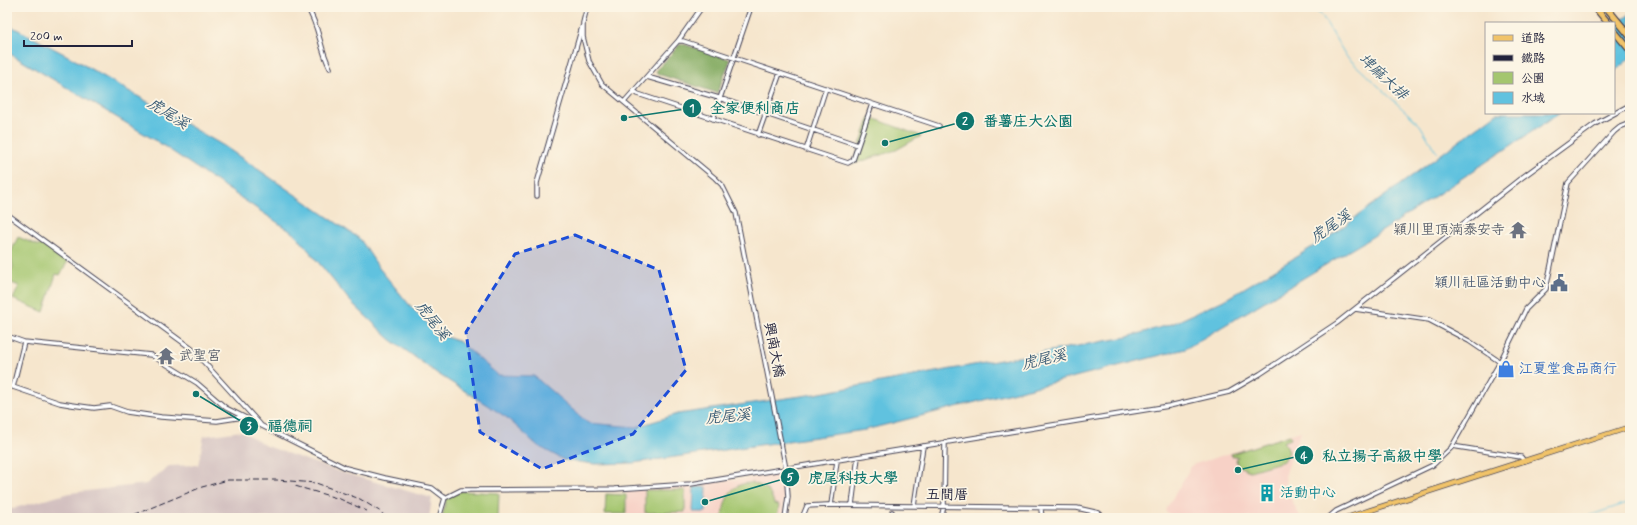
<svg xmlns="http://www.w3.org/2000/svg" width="1637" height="525" viewBox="0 0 1637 525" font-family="Mynerve,'LXGW WenKai TC',sans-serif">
	<rect width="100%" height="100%" fill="#fcf5e5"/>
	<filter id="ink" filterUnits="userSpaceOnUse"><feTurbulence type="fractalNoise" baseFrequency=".025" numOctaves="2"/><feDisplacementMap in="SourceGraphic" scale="8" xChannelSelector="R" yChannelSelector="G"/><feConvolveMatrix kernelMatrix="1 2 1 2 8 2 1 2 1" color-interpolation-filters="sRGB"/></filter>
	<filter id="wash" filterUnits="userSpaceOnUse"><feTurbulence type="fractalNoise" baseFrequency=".012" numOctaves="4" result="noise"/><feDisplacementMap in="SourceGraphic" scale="16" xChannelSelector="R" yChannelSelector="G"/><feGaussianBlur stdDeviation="0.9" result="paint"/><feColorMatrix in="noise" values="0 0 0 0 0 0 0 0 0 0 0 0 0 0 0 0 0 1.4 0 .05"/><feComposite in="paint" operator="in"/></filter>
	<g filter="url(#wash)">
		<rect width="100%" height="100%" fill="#f6e6cd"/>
		<path fill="#f7d1c6" d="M1301,431L1285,475L1287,492L1301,518H1175L1165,511L1192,465Z
			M781,475L784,495L782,518H627V491Z"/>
		<path fill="#d2bfbf" d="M242,431L264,445L337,471L432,498L429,518H7V510L70,493L146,484L169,466L198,465L204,436Z"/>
		<path fill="#a4c66f" stroke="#637455" d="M870,117L921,136L896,150L853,164Z
			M18,237L39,246L43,243L68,261L60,275L56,274L44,312L13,299L19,286L7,281V279L13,267L10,254Z
			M1290,435L1291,439L1283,442L1287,446L1289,452L1284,461L1250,471L1238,466L1236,460L1238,456L1232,457L1231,454Z
			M753,483C764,486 772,492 774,504L779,505L777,518H722C725,499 730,482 753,483Z
			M645,490H685V512L645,513Z
			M461,491L499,493L498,518H442L446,499Z
			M606,494L626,495V514H605Z"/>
		<path fill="#83ab62" stroke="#52664e" d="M683,44L729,59L730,61L717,93L658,74L656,71L679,45Z"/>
		<path fill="#61c2df" stroke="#42728d" d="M1630,14V58L1614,72V26Z
			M7,24L70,57L224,146L360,239L379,268L412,308L438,334L460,342L498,375L534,376L588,423L636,427L678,414L815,394L1127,337L1172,324L1226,299L1329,237L1497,113H1560L1387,228L1185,349L865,430L633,463L595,464L564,460L538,446L506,417L438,374L390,339L350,301L296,235L158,142L7,52Z
			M694,487H707L706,512H693Z"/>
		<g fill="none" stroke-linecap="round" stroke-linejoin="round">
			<path stroke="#61c2df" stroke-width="1" d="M1307,7L1321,14L1346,56L1420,125L1435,150L1440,155
				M1582,518L1630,502"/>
		</g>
	</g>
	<g filter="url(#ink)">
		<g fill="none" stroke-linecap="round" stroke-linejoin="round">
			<g stroke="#423f51" stroke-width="5.5">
				<path id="minor" d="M307,7C320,27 319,47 330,68
					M587,7L583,23V37L589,61L602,84L715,178L722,185L736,213L786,469L788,497L785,518
					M678,41L702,7
					M647,77L719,98L858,145
					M634,91L638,94L848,163L853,160L872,104
					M624,102L678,41H683L939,126
					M713,119L751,7
					M758,135L780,73
					M806,150L826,88
					M537,196V183L582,27
					M7,214L192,349L260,424
					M1355,309L1429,320L1469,341L1500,362
					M7,336L24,342L151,355L197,383L226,408L346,468L385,478L432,488L445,498
					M7,385L60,403L72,405L94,408L110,406L127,412L161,417L217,421L243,417
					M13,387L24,342
					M1452,446L1521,457L1524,461
					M445,498L461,490L615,489L691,484L1169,406L1229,392L1260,374L1337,323L1520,179L1595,124L1630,105
					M831,505L837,461
					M852,505L858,457
					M914,506L923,446
					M1041,509L1042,518
					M892,512V518
					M439,518L445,498
					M503,518H598
					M802,518L807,506L827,505L1077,508L1099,513L1105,518
					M941,518L944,506L945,442
					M1328,518L1336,511L1433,465L1451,448L1500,362L1526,309L1546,289L1568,183L1614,132L1620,127L1630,123"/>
			</g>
			<g stroke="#423f51" stroke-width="6">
				<path id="major" d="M1346,518L1630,427"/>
			</g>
			<g stroke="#423f51" stroke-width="8">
				<path id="highway" d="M1595,7L1608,23
					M1606,7L1630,36
					M1614,31L1630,50"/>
			</g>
			<use href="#minor" stroke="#fff" stroke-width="3.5"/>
			<use href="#major" stroke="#f1c369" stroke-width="4.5"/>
			<use href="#highway" stroke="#f1c369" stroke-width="5.5"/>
			<path stroke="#22223b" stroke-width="1" stroke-dasharray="6 3" stroke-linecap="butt" d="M295,486L340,499L367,511
				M126,518L202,487L228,480H277L316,483L360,499L381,512L386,518"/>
		</g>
	</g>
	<path fill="#1d4ed8" fill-opacity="0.2" stroke="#1d4ed8" stroke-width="3" stroke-dasharray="8 5" stroke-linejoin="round" d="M575,235L659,270L686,370L633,434L542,469L480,432L466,332L515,254Z"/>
	<defs>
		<g id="temple-bare" transform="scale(1.38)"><path d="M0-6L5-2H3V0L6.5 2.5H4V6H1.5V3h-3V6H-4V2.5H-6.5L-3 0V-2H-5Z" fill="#6b7280" stroke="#fcf5e5" stroke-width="2.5" paint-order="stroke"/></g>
		<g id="civic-bare" transform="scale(1.38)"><path d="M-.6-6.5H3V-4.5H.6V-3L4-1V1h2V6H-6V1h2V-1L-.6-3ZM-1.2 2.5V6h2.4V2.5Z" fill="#5c6f8a" stroke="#fcf5e5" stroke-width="2.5" paint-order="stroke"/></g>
		<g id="shop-bare" transform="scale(1.38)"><path d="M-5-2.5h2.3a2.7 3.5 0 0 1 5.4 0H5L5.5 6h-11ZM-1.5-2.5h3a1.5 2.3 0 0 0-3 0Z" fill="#3f7fe0" stroke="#fcf5e5" stroke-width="2.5" paint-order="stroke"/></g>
		<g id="building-bare" transform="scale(1.38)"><path d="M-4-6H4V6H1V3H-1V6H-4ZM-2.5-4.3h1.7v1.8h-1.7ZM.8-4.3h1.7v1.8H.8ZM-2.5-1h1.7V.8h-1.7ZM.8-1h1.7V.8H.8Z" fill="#0f9aa8" stroke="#fcf5e5" stroke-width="2.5" paint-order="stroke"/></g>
	</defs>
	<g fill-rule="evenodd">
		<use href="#temple-bare" x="1518" y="230"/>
		<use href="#civic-bare" x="1559" y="283"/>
		<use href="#temple-bare" x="166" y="356"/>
		<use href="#shop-bare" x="1506" y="369"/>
		<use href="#building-bare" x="1267" y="493"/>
	</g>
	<g text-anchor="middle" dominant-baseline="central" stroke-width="3.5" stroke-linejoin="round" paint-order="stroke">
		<g font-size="14" fill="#5b616d" stroke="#fcf5e5" text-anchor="end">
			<text x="1505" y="230">穎川里頂湳泰安寺</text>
			<text x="179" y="356" text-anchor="start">武聖宮</text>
		</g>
		<g font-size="14" fill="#4e5e75" stroke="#fcf5e5" text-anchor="end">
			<text x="1546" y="283">穎川社區活動中心</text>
		</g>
		<g font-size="14" fill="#22223b" stroke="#fcf5e5">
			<text transform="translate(774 350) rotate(79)">興南大橋</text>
			<text transform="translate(947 495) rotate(1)">五間厝</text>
		</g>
		<g font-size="14" fill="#366cbe" stroke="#fcf5e5" text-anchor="start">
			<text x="1519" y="369">江夏堂食品商行</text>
		</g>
		<g font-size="14" fill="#0d838f" stroke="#fcf5e5" text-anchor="start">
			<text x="1280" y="493">活動中心</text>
		</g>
		<g font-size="15" font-style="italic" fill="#385a74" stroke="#fcf5e5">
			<text transform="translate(1383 77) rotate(43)">埤麻大排</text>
			<text transform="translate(168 114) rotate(32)">虎尾溪</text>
			<text transform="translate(1331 227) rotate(-34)">虎尾溪</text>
			<text transform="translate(432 321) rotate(52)">虎尾溪</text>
			<text transform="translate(1044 360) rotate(-13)">虎尾溪</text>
			<text transform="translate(728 417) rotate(-5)">虎尾溪</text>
		</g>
	</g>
	<path fill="none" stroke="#0f766e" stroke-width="1.5" d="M624 118L692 108M885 143L965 121M196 394L249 426M1238 470L1304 455M705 502L790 477"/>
	<g fill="#0f766e" stroke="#fcf5e5" stroke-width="1.5">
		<circle cx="624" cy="118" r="4"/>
		<circle cx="885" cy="143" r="4"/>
		<circle cx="196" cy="394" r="4"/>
		<circle cx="1238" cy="470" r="4"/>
		<circle cx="705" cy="502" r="4"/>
		<circle cx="692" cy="108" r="10"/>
		<circle cx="965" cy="121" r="10"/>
		<circle cx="249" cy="426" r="10"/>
		<circle cx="1304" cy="455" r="10"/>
		<circle cx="790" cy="477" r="10"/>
	</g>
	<g font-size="12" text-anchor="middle" font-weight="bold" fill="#fff">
		<text x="692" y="112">1</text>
		<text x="965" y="125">2</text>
		<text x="249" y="430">3</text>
		<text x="1304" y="460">4</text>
		<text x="790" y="481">5</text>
	</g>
	<g font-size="15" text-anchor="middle" font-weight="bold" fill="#0f766e" stroke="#fcf5e5" stroke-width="3.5" stroke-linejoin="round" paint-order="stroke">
		<text x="755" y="113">全家便利商店</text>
		<text x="1028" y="126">番薯庄大公園</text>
		<text x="290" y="431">福德祠</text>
		<text x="1382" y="461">私立揚子高級中學</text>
		<text x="853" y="483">虎尾科技大學</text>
	</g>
	<rect width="1637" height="525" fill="none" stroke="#fcf5e5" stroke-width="24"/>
	<rect x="1485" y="22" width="130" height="92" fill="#fcf5e5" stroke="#a5a1a1"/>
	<rect x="1493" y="35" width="20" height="6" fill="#f1c369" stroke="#a5a1a1"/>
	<text x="1521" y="42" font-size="12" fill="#22223b">道路</text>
	<rect x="1493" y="55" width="20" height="6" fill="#22223b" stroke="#a5a1a1"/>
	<text x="1521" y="62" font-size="12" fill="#22223b">鐵路</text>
	<rect x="1493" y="72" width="20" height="12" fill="#a4c66f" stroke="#a5a1a1"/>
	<text x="1521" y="82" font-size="12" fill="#22223b">公園</text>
	<rect x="1493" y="92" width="20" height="12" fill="#61c2df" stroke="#a5a1a1"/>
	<text x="1521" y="102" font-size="12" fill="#22223b">水域</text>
	<path d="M24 40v6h108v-6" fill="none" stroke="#22223b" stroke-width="2"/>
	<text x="30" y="40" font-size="12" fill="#22223b" stroke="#fcf5e5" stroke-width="3" paint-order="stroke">200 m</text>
</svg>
